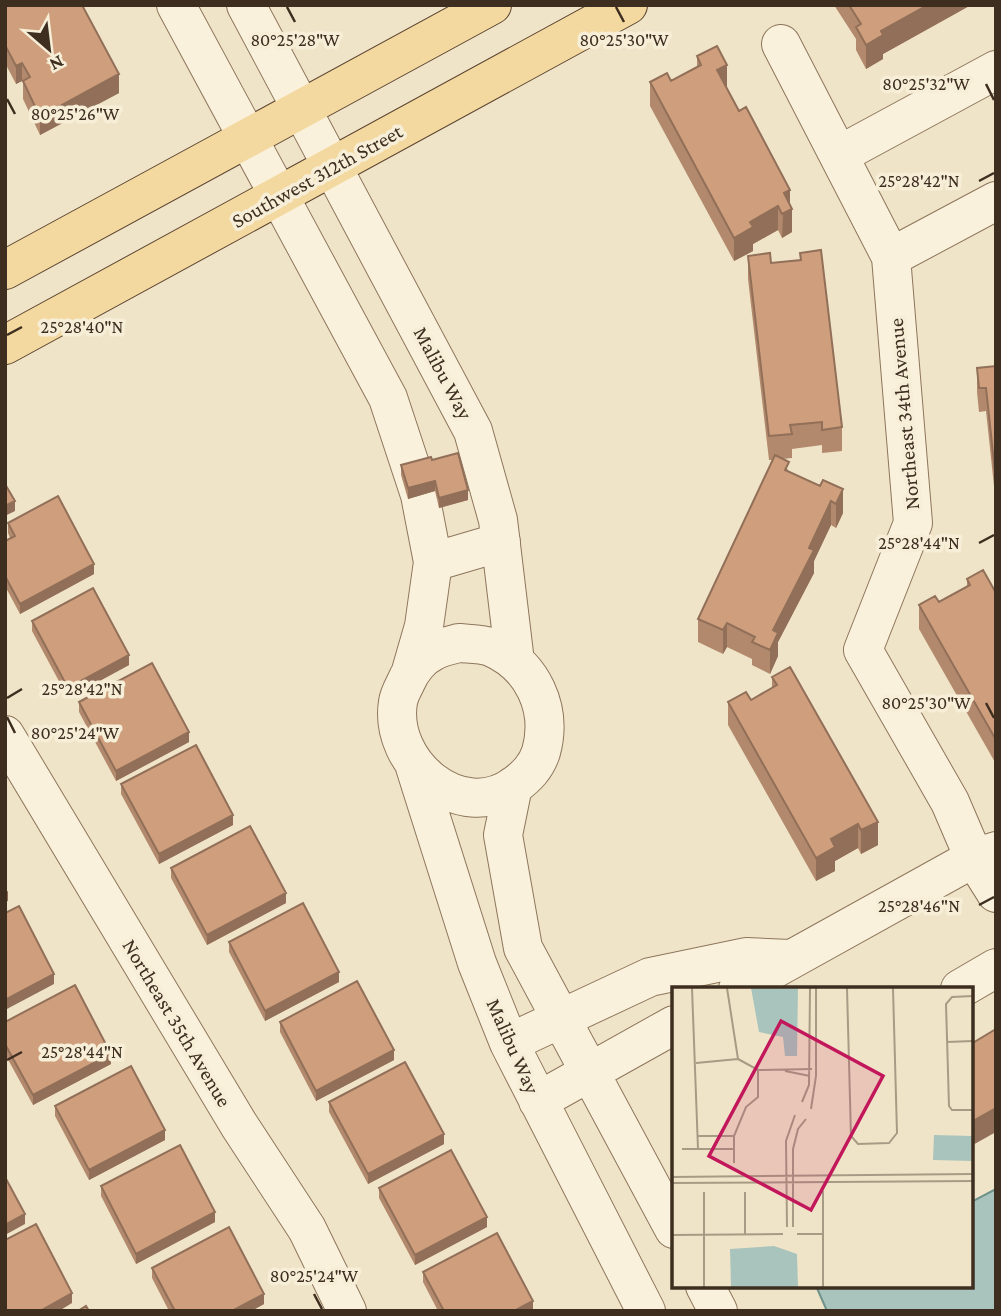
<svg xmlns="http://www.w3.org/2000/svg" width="1001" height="1316" viewBox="0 0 1001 1316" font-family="'Crimson Pro',serif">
	<rect width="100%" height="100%" fill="#f0e4c8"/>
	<path fill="#a9c4bc" stroke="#6f938a" stroke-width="2" d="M996,1189V1311H827L816,1286H971V1202Z"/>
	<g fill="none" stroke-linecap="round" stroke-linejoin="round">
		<g stroke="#8d765c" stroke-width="40">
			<path id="minor" d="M176,5L388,398L420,495L433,562L424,626L411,671
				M246,5L473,431L498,520L515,662
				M781,44L891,257L913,523L863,650L950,802L974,858L996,893
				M839,155L996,70
				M891,257L996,201
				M433,562L501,542
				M459,643C469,644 482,644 491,647C533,665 553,709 541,752C536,767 527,776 515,785C460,825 388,763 398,702C399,695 403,688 406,682C411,670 421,657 434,651C441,647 451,645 459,643Z
				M5,735L239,1125L307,1229L347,1311
				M415,767L477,963L509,1043L646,1311
				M513,786L503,835L523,948L674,1229
				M738,989L974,858L996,851
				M960,989L996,968
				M509,1043L650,977L746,957L790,959
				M538,1101L674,1025
				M705,1286L718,1311"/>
		</g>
		<g stroke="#5b4430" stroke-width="40">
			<path id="major" d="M5,270L492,5
				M5,345L628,5"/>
		</g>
		<use href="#minor" stroke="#faf1dc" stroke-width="38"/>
		<use href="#major" stroke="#f3d9a0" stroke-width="38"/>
	</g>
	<path fill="#b2896c" d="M5,5L119,93L40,135L23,99V83L22,81L16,84L5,63Z
		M834,5H971L883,54V59L866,69L856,50V39Z
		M697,56L727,89L790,206L792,232L782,238L778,230L753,244V251L734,261L650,106V82L671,81L697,67Z
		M800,253L842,427V451L822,453V445L792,449V458L782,459L789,472L820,486L823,480L843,513L836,528L831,525L814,561V573L778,642V656L770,674L752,665V659L727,647L723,654L698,642V619L773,460H769L748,279V256L771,263L800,260Z
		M996,366V505L986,411L979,412L977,392V368Z
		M432,460L468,500L439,508L435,491L408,499L401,475V465Z
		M8,523L94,574L20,614L5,586V541L10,538L8,533Z
		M967,579L996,593V764L919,629V605L939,602L967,587Z
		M32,621L129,665L68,698L32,631Z
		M772,677L878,845L861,854L858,848L835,861V871L816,881L728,725V702L751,700L772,688Z
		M79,702L189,742L116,781L79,712Z
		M121,784L233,825L159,864L121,794Z
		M171,868L286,903L207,945L171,878Z
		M229,942L339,982L265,1021L229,952Z
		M5,1022L111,1064L33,1105L5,1054Z
		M280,1022L394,1060L316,1101L280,1032Z
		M329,1102L444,1144L368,1184L329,1112Z
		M55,1106L165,1140L89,1180L55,1116Z
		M101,1186L215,1222L136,1264L101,1196Z
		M379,1188L487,1227L415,1265L379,1198Z
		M152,1268L264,1304L251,1311H169L152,1278Z
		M423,1272L533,1311H438L423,1282Z"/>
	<path fill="#916f58" d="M928,5H971L883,54V59L866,69V45L881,31Z
		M22,63V81L16,84V66Z
		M727,65V89L717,70Z
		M119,74V93L40,135V117Z
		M790,190V209H792V232L782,238L784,193Z
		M778,206V230L753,244V251L734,261V238L750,222Z
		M435,481V491L408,499V488Z
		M843,489V513L836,528V504Z
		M468,490V500L439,508V498Z
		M15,501V511L5,516V506Z
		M831,501V525L814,561V573L778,642V656L770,674V650L773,630Z
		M94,564V574L20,614V604Z
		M727,623V647L723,654V630Z
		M129,655V665L68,698V688Z
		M189,732V742L116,781V771Z
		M233,815V825L159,864V854Z
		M878,822V845L861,854V830Z
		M858,824V848L835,861V871L816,881V858L831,839Z
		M8,891V901L5,902V892Z
		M286,893V903L207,945V935Z
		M339,972V982L265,1021V1011Z
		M54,974V984L5,1010V1000Z
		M394,1050V1060L316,1101V1091Z
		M111,1054V1064L33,1105V1095Z
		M996,1108V1132L971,1146V1122Z
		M165,1130V1140L89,1180V1170Z
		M444,1134V1144L368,1184V1174Z
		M215,1212V1222L136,1264V1254Z
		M25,1214V1224L5,1235V1225Z
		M487,1217V1227L415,1265V1255Z
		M72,1293V1303L59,1311H40Z
		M264,1294V1304L251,1311H232Z
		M533,1301V1311H514Z"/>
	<path fill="#cf9f7d" stroke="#916f58" stroke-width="2" d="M5,5H82L119,74L40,117L23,81L30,77L22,63L16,66L5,45Z
		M849,5H928L881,31L883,35L866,45L856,27L861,24Z
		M717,46L727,65L717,70L739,111L746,107L790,190L784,193L792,209L782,214L778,206L750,222L753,227L734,238L650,82L667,73L671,81L701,65L697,56Z
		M821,250L842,427L822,430V422L790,425L792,434L769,436L748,256L770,253L771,263L801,260L800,253Z
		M996,366V481L986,388H979L977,368Z
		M458,453L468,490L439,498L435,481L408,488L401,465L431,457L432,460Z
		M775,455L789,462L785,470L820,486L823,480L843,489L836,504L831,501L809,548L814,550L773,630L778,633L770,650L752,642L755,637L727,623L723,630L698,619Z
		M5,484L15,501L5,506Z
		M58,496L94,564L20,604L5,576V541L15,536L8,523Z
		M983,570L996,593V740L919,605L935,596L939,602L970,585L967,579Z
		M93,588L129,655L68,688L32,621Z
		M152,663L189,732L116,771L79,702Z
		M790,667L878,822L861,830L858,824L831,839L835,847L816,858L728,702L746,692L751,700L777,685L772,677Z
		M196,745L233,815L159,854L121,784Z
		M250,826L286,893L207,935L171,868Z
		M303,903L339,972L265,1011L229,942Z
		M19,906L54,974L5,1000V913Z
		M357,981L394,1050L316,1091L280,1022Z
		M75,985L111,1054L33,1095L5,1044V1022Z
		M996,1029V1108L971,1122V1044Z
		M405,1062L444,1134L368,1174L329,1102Z
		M131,1066L165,1130L89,1170L55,1106Z
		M180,1145L215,1212L136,1254L101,1186Z
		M451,1150L487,1217L415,1255L379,1188Z
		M5,1177L25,1214L5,1225Z
		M36,1224L72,1293L40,1311H5V1240Z
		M229,1227L264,1294L232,1311H175L152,1268Z
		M497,1233L533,1301L514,1311H444L423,1272Z
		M86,1306L89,1311H78Z"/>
	<path fill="none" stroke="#3d2e20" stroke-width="2.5" d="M287,7L295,22M616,7L624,22M986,84L994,100M7,99L15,114M979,181L994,173M7,335L22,327M979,543L994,535M7,698L22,689M986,703L994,718M7,717L15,733M979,905L994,897M7,1060L22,1052M314,1294L322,1309"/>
	<g text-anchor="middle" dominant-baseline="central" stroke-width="7" stroke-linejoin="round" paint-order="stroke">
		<g font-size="21" fill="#3d2e20" stroke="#f7eed8">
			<text transform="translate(317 176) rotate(-29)">Southwest 312th Street</text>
			<text transform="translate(443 373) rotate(62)">Malibu Way</text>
			<text transform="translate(904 414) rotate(-95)">Northeast 34th Avenue</text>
			<text transform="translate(177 1023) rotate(59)">Northeast 35th Avenue</text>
			<text transform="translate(513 1046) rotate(66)">Malibu Way</text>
		</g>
	</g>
	<g transform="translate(672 987)">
		<rect width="301" height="301" fill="#f0e4c8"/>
		<path d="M79,1H126L125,69H113L111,50L87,45ZM262,148L301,149V174L261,173ZM102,259L125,267L126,300H59L58,262Z" fill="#a9c4bc"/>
		<path fill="none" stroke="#a89b85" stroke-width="2" d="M20,1L26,162M55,1L66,72M175,1L179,149L186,157L217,156L225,146L221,1M301,9L280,10L274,17L277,119L280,123H301M275,55L301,54M66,72L86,83L140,82M24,76L66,72M113,84L138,89M130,115L137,98L138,1M139,122L144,89V1M25,149H62M10,162H62M62,176V149L74,120L86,110V83M0,190L301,187M0,196L301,194M151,204V300M32,205V300M73,205V247M115,240L114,154L123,128M121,240V162L126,142L134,132M125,247H151M0,248L111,247"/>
		<path fill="#c2185b" fill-opacity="0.15" stroke="#c2185b" stroke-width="3.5" d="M109,34L211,89L139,223L37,169Z"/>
		<rect width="301" height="301" fill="none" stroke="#3d2e20" stroke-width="3.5"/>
	</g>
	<g font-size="18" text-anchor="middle" fill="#3d2e20" stroke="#f7eed8" stroke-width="7" stroke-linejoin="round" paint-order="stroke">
		<text x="295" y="46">80°25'28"W</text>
		<text x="624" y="46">80°25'30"W</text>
		<text x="926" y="90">80°25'32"W</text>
		<text x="75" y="120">80°25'26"W</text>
		<text x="919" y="187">25°28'42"N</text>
		<text x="82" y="333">25°28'40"N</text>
		<text x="919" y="549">25°28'44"N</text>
		<text x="82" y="695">25°28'42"N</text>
		<text x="926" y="709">80°25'30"W</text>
		<text x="75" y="739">80°25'24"W</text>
		<text x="919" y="912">25°28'46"N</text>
		<text x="82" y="1058">25°28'44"N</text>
		<text x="314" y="1282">80°25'24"W</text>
	</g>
	<rect width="1001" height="1316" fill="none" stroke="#3d2e20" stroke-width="14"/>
	<g transform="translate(49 49) rotate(152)" stroke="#f7eed8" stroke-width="5" paint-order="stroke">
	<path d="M0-5L12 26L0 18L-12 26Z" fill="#3d2e20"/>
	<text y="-10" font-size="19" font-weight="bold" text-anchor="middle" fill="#3d2e20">N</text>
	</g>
</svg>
